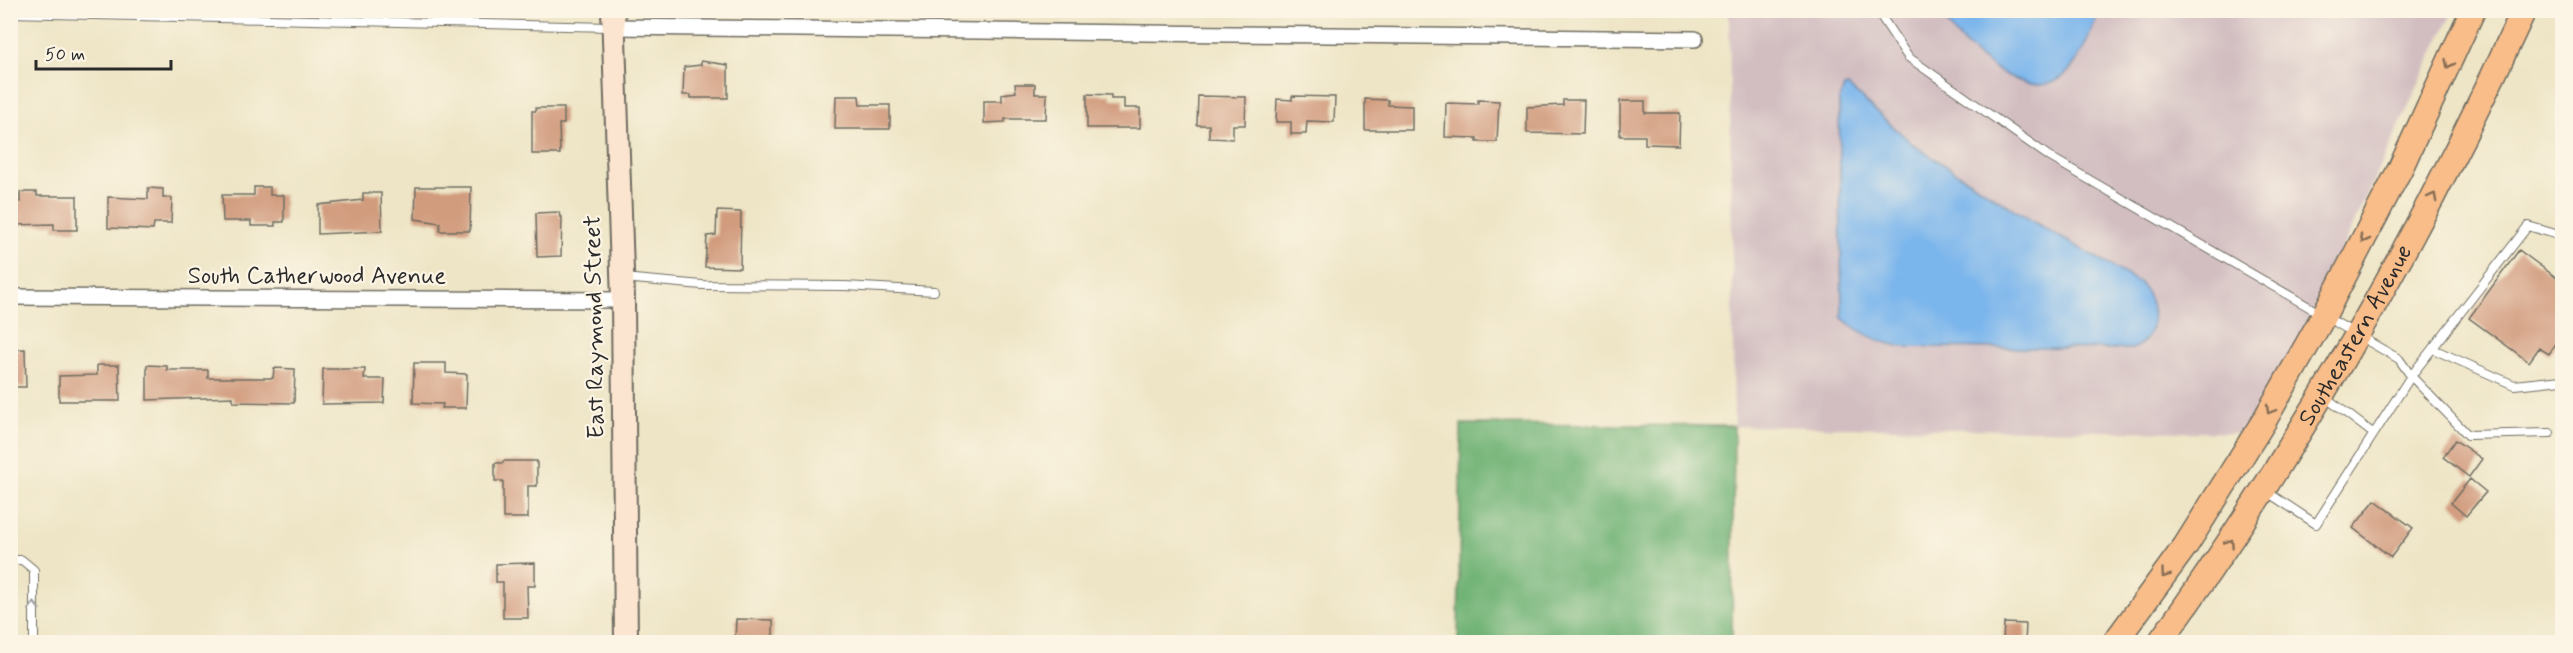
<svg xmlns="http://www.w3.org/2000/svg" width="2573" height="653" viewBox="0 0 2573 653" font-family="Mynerve,sans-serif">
	<rect width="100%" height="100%" fill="#fcf5e5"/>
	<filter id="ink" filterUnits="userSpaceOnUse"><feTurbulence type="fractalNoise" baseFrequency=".0167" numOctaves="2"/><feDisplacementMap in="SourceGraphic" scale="12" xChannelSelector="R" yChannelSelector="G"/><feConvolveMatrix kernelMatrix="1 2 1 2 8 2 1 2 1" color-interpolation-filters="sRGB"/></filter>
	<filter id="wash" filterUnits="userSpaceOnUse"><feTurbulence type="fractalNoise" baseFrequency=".008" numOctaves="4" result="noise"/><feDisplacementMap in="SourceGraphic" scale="24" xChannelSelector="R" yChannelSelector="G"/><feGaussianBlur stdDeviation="1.35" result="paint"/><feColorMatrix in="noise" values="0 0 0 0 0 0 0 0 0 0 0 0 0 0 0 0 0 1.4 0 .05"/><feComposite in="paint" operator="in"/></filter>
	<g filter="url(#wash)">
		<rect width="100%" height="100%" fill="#eee5c6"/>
		<path fill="#d2bec1" d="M1729,11H2453L2256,433L1734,426Z"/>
		<path fill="#71b376" stroke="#4e6f50" stroke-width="1.5" d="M1461,424L1734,426L1732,642H1458Z"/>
		<path fill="#7ab5ec" stroke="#52708c" stroke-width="1.5" d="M1940,11H2099C2091,32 2080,64 2061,78C2030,101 1979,60 1958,37C1951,30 1946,19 1940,11Z
			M1848,86L1916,147L2034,222L2139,282C2156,301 2161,337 2132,349L1903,347C1882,343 1859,333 1842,318L1839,101L1844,87Z"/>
		<g id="blocks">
			<path fill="#d19b7e" d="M701,61L728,65V98H691V95H683L684,67L701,65Z
				M1015,84H1035V94H1047L1046,119H1005V122L984,123V101H1002V94L1016,92Z
				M1087,94L1111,95V99H1124V108H1140V128H1087Z
				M836,96H859L860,105H890V129H835Z
				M1198,96L1246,97L1245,125H1233V139L1209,138V125H1197Z
				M1292,96L1335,97L1334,122L1307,121L1306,134H1291V122H1276L1277,99L1292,100Z
				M1365,99L1388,100V105L1412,106V130H1365Z
				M1478,100L1499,101L1497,142H1477V138L1445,137L1446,103L1478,104Z
				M1563,100H1584L1583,134L1527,133V107L1563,105Z
				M1620,101H1645V113H1680L1679,145L1645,144V136H1620Z
				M536,108H564V124H559L560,154H532V111H536Z
				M254,187H270V195H284V222H275V226H251V221H223L222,195H254Z
				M416,187H471L470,231H440V223L415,219Z
				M148,188L163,189V198H172L171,223H154L153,230L108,228V197L148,199Z
				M20,192H37V196H77V230H54V224L14,225V202H20Z
				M363,193H381L382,231L318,234V205L363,200Z
				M717,211L741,212L740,268L705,267L707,236L716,235Z
				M559,212L560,217H562L561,256L537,257L536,213Z
				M2519,250L2562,282V335L2549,354L2539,348L2529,362L2469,318Z
				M25,349L26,387H10V350Z
				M414,363H446V373L467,374L466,408H442L443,404L413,403Z
				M97,365H119L120,401H59V376L97,375Z
				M147,365L167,366V370H208V378H273L274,368L295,369L294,403L233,402V397L147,400Z
				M323,369H365L364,379H385L384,403L322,404Z
				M2455,440L2482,459L2469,477L2443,457Z
				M503,461H537V486H528V518H503V481H495V463H503Z
				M2470,479L2486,492L2466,516L2451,503Z
				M2375,500L2413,528L2391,557L2353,528Z
				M535,563V586H527L528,618H503V582H496V564Z
				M736,619L773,620V642H744V640H735Z
				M2004,623L2026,624L2025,642H2003Z"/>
		</g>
	</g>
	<g filter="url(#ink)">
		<use href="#blocks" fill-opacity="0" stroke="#6f6c61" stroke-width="1.5"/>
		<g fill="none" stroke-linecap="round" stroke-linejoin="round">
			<g stroke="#6f6c61" stroke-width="10">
				<path id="lane" d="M1877,10L1908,57L2050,157L2399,359L2411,376L2468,435L2550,433
					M10,13L611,27
					M623,278L702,285L845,286L934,291
					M2433,349L2514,385L2562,380
					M2325,397L2374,434
					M2267,492L2316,524L2411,376L2528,226L2562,236
					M10,560H22L34,570V642"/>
			</g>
			<g stroke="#6f6c61" stroke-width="18">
				<path id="street" d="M613,27L1695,39
					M10,297L623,300"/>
			</g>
			<g stroke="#6f6c61" stroke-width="26">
				<path id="secondary" d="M613,10L623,300L626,642"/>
			</g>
			<g stroke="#6f6c61" stroke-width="27">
				<g id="primary">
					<path d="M2115,642L2186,545L2264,421L2323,317L2401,167L2473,10"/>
					<path id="s1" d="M2160,642C2302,444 2422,232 2524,10"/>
				</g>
			</g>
			<use href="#lane" stroke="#fff" stroke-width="8"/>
			<use href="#street" stroke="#fff" stroke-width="15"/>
			<use href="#secondary" stroke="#fce5d0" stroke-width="22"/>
			<use href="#primary" stroke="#f8bd89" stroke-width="24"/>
		</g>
		<defs><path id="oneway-chevron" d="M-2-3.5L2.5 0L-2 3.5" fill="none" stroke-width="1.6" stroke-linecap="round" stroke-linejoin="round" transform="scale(1.5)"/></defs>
		<g stroke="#876d55">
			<use href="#oneway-chevron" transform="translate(2449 64) rotate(115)"/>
			<use href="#oneway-chevron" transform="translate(2433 197) rotate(-62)"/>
			<use href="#oneway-chevron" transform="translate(2364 239) rotate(118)"/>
			<use href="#oneway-chevron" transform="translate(2270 410) rotate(120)"/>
			<use href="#oneway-chevron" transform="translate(2230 543) rotate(-56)"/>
			<use href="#oneway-chevron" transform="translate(2165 574) rotate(126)"/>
		</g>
		<use stroke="#a0a0a0" href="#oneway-chevron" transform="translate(34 606) rotate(-90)"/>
	</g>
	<g text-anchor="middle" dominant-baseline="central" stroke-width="4.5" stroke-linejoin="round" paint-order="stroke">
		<g font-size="24" fill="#2b2b2b" stroke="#fcf5e5">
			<text x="317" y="276">South Catherwood Avenue</text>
			<text transform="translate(595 327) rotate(-91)">East Raymond Street</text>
			<text stroke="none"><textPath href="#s1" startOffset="364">Southeastern Avenue</textPath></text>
		</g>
	</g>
	<rect width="2573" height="653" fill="none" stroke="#fcf5e5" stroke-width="36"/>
	<path d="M36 60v9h135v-9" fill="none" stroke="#2b2b2b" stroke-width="3"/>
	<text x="45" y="60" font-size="18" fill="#2b2b2b" stroke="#fcf5e5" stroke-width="4.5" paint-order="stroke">50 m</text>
</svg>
